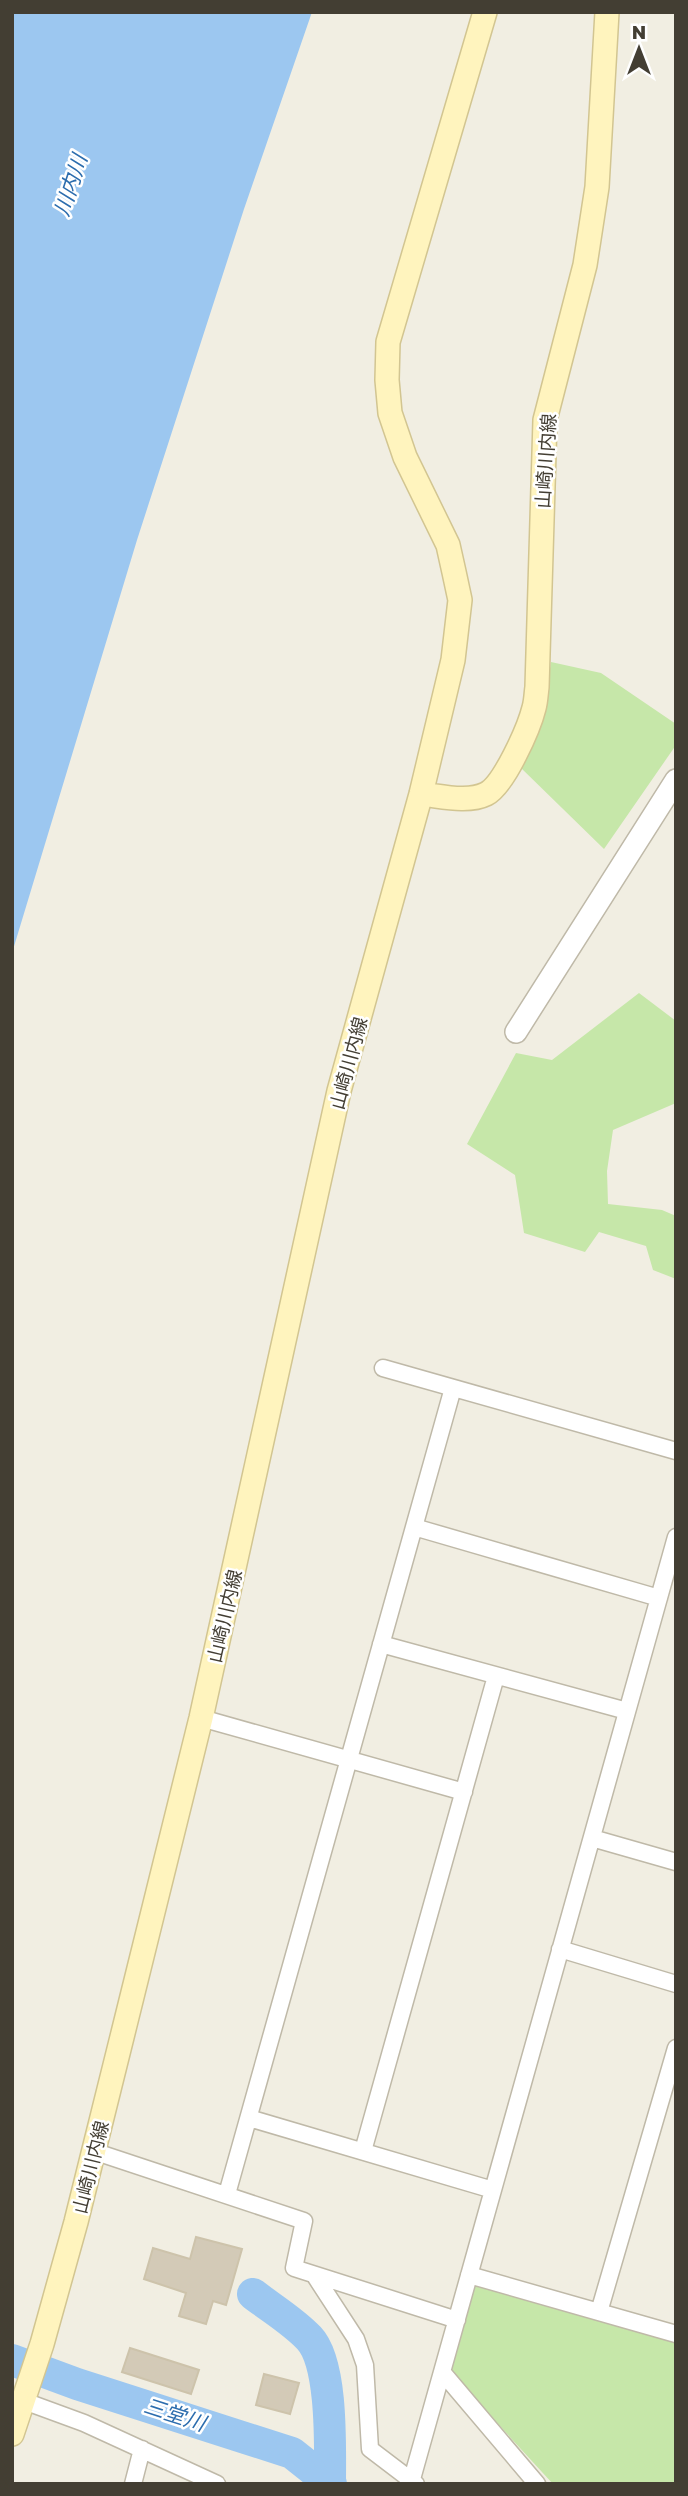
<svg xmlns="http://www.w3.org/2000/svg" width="688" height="2496" viewBox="0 0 688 2496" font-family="'Golos Text','Noto Sans JP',sans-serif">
	<rect width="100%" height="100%" fill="#f1eee2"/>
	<path fill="#c6e7a9" d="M551,662L601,673L676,724V745L604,849L521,768L544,709Z
		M639,993L676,1021V1103L613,1130L607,1171L608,1204L662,1210L676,1216V1279L653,1270L646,1246L599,1232L585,1252L524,1233L515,1175L467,1144L516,1053L552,1060Z
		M475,2286L676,2342V2484H553L454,2376L451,2365Z"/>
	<path fill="#9cc7f0" d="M12,12H312L244,209L137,540L12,953Z"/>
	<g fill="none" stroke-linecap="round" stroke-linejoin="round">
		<path stroke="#9cc7f0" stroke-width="32" d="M253,2294C271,2308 293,2321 309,2338C333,2363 330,2448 330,2483
			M12,2360L77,2384L292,2453L331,2484"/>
	</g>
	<path fill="#d3cab7" stroke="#cdc3ab" stroke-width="2" d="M196,2237L242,2249L226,2305L213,2301L206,2324L179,2316L186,2293L144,2279L153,2248L190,2259Z
		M130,2348L199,2370L191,2394L122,2372Z
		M264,2374L299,2383L290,2414L256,2405Z"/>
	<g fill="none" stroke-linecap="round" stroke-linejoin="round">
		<g stroke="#bfb9a8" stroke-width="19">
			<path id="minor" d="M383,1368L676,1451
				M414,1527L659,1598
				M381,1644L627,1711
				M201,1718L464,1792
				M592,1838L676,1862
				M560,1949L676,1984
				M249,2118L493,2190
				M93,2151L304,2221L294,2268L457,2320
				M363,2151L496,1676
				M227,2194L453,1388
				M469,2275L676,2334
				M315,2276L356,2339L365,2365L370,2449L416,2484
				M599,2312L676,2048
				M443,2373L537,2484
				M24,2401L84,2423L217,2484
				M412,2479L676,1537
				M133,2484L142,2449"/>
		</g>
		<g stroke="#bfb9a8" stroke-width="24">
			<path id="tertiary" d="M516,1032L676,780"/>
		</g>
		<g stroke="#d2c591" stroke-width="26">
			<path id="secondary" d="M421,794C441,796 468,803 486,794C504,785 529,728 534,708C536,701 536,694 537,687L545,420L585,265L597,187L607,12
				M12,2434L42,2344L76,2222L123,2033L201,1718L339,1091L421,794L453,660L460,600L454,572L448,545L405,457L390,413L387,380L388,342L485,12"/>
		</g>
		<use href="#minor" stroke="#fff" stroke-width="16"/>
		<use href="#tertiary" stroke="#fff" stroke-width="21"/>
		<use href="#secondary" stroke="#fff4be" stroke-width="23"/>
	</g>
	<g text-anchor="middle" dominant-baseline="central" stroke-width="5" stroke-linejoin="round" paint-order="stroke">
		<g font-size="19" fill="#433e33" stroke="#fff">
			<text transform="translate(545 461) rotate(-86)">山崎川内線</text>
			<text transform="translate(348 1063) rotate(-75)">山崎川内線</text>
			<text transform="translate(224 1616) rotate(-77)">山崎川内線</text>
			<text transform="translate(90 2167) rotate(-76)">山崎川内線</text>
		</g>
		<g font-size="21" font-style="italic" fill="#2c6dae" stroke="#fff">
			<text transform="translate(70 185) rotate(-72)">川内川</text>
			<text transform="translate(175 2414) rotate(18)">三堂川</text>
		</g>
	</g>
	<rect width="688" height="2496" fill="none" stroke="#433e33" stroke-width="28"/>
	<g transform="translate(639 49)" stroke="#ffffff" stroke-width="5" paint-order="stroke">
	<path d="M0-5L12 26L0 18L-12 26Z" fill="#433e33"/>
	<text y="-10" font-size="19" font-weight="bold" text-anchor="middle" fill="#433e33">N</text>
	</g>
</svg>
